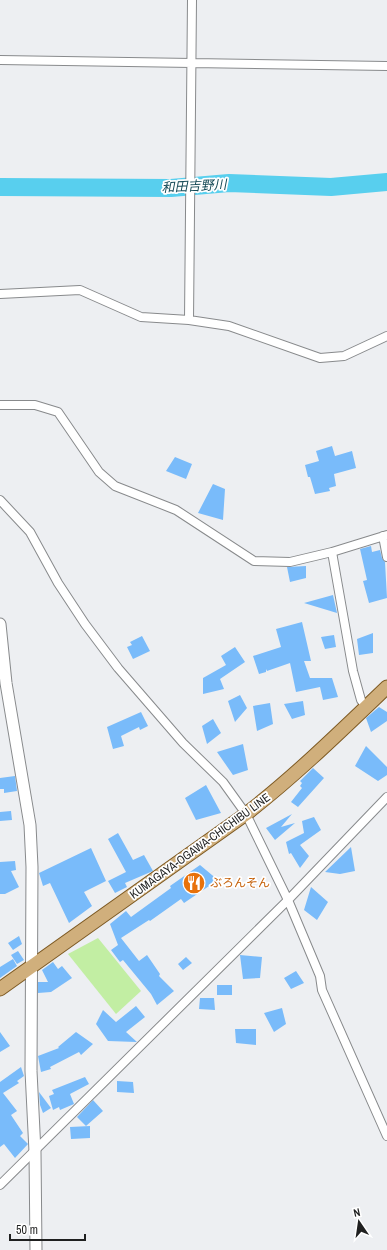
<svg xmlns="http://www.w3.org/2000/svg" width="387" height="1250" viewBox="0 0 387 1250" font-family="'Archivo Narrow','Noto Sans JP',sans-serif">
	<rect width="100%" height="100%" fill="#edeff2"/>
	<path fill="#c2eea3" d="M98,938L141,991L116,1014L68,954Z"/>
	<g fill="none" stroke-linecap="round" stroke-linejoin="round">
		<path stroke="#58cfee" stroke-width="18" d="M0,187L171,188L229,183L331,187L387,182"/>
	</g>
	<path fill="#79bbfa" d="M332,446L335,456L352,451L356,468L334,474L336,486L329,488L330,491L315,494L310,477H308L305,465L319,461L316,451Z
		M175,457L192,464L186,479L166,471Z
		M213,484L225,489L223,520L198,513Z
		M371,546L372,552L380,550L382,558L385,562L387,598L369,603L363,581L367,580L360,549Z
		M306,566V578L290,582L287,567Z
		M333,595L337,613L304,603Z
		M302,622L311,661H304L310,678H332L338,697L323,700L320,687L296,692L290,663L267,671L266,669V672L259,674L253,656L281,647L276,629Z
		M373,633V653L359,655L357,639Z
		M334,635L336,647L325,649L321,637Z
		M142,636L150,651L133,659L127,647L132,645L130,642Z
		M235,647L245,662L220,679L224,689L203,694V678L226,665L221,656Z
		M240,695L247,708L235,722L228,701Z
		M303,701L305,715L292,719L284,704Z
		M270,703L273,724L257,731L253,706Z
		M379,707L387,712V721L371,732L366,718Z
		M141,712L148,726L140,730L139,727L121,736L124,746L113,749L107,727Z
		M213,719L221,733L207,744L202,726Z
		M243,744L248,770L233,775L217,752Z
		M366,746L387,767V775L378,781L355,766Z
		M313,768L324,778L298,807L291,802L302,788L300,786L302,783L300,781Z
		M15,776L17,791L4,793V789H0V778Z
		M206,785L221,813L196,820L185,798Z
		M11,811L12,820L0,821V812Z
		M292,814L281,827L295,823L275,840L266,828Z
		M314,817L321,830L300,845L309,856L300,868L291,853L289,854L286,842L304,833L302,821Z
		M118,833L133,860L144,855L153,871L125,883L127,887L115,893L108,881L126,872L108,839Z
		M351,847L355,871L340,874L325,872Z
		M91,848L106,881L84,892L92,906L69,923L50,883L43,886L39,873Z
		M15,861L16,870L11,871L19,887L5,894H0V862Z
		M200,865L218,880L184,903L181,899L150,921L149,920L121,938L139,961L147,955L160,974L159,976L174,991L157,1005L151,994L123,960L120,962L111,950L118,945L110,924L126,911L131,917L171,888L170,886Z
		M311,887L328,902L317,920L304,910Z
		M19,936L22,944L13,950L8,943Z
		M18,951L24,960L17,964L11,955Z
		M240,955L262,957L260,978L243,979Z
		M186,957L192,963L183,970L178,964Z
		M13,959L17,966L0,978V967Z
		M53,962L58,969L62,966L72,978L51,992L38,993V982H48L42,970Z
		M296,971L304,983L291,989L284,978Z
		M217,985H232V995H217Z
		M200,998H214L215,1010L199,1009Z
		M136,1006L145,1017L126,1032L137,1042L108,1041L96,1024L103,1010L116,1022Z
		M282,1008L286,1024L274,1032L264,1013Z
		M235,1029H256V1045L236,1043Z
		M0,1032L10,1046L0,1052Z
		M76,1032L93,1044L81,1055L79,1052L50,1067L51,1069L41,1072L38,1056L59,1048L58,1047Z
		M21,1067L24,1076L17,1081L19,1083L3,1093L17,1111L11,1115L23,1133L20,1136L28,1144L15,1158L4,1144L0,1147V1082Z
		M85,1077L89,1084L70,1094L74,1104L60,1110L59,1107L53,1110L49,1096L54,1094L52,1090Z
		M117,1081L133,1082L134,1093L117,1092Z
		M39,1092L51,1108L43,1113L40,1105Z
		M93,1100L103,1111L86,1126L77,1117Z
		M90,1126V1138L71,1139L70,1127Z"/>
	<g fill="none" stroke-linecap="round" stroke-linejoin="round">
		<g stroke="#888a8c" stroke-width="10">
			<path id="street" d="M0,60L387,66
				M0,294L80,290L141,317L189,320L229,326L320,358L344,356L387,336
				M189,320L192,0
				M0,405H35L58,412L99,472L115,486L176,510L254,561L290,562L332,552L387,535
				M0,500L30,532L58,583L85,624L118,668L183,743L223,782L246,814L288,900L320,976L322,990L387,1136
				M383,536L387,557
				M332,552L353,671L361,700L366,707
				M0,1185L288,900L387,797"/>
		</g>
		<g stroke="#888a8c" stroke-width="13">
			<path id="secondary" d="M0,624L6,683L30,825L32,867L31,1071L35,1152L36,1250"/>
		</g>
		<g stroke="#7e5a23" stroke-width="15">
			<path id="primary" d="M0,989L246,814C296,775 341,731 387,687"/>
		</g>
		<use href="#street" stroke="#fff" stroke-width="8"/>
		<use href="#secondary" stroke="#fff" stroke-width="11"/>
		<use href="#primary" stroke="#d0af7c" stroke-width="13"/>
	</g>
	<defs>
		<g id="restaurant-disc" transform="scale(1.15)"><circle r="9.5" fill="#e8710a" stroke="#fff"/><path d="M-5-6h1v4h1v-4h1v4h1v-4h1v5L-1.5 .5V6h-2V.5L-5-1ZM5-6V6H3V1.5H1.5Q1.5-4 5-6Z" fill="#fff"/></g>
	</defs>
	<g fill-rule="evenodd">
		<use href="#restaurant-disc" x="194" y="883"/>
	</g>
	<g text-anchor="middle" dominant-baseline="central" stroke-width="3.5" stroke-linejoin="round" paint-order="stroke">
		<g font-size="12" fill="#1f2020" stroke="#fff">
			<text transform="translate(200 846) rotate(-36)">KUMAGAYA-OGAWA-CHICHIBU LINE</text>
		</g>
		<g font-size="12" fill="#c56008" stroke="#fff" text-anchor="start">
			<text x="210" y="883">ぶろんそん</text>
		</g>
		<g font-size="13" font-style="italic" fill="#164a57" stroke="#fff">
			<text transform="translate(194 186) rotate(-3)">和田吉野川</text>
		</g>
	</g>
	<g transform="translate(359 1222) rotate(347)" stroke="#ffffff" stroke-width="3" paint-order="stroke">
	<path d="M0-3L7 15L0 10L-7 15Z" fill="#1f2020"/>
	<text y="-6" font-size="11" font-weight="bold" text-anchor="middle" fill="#1f2020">N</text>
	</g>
	<path d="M10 1234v6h75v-6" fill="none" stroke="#1f2020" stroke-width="2"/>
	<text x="16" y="1234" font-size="12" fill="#1f2020" stroke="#ffffff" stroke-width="3" paint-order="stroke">50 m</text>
</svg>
